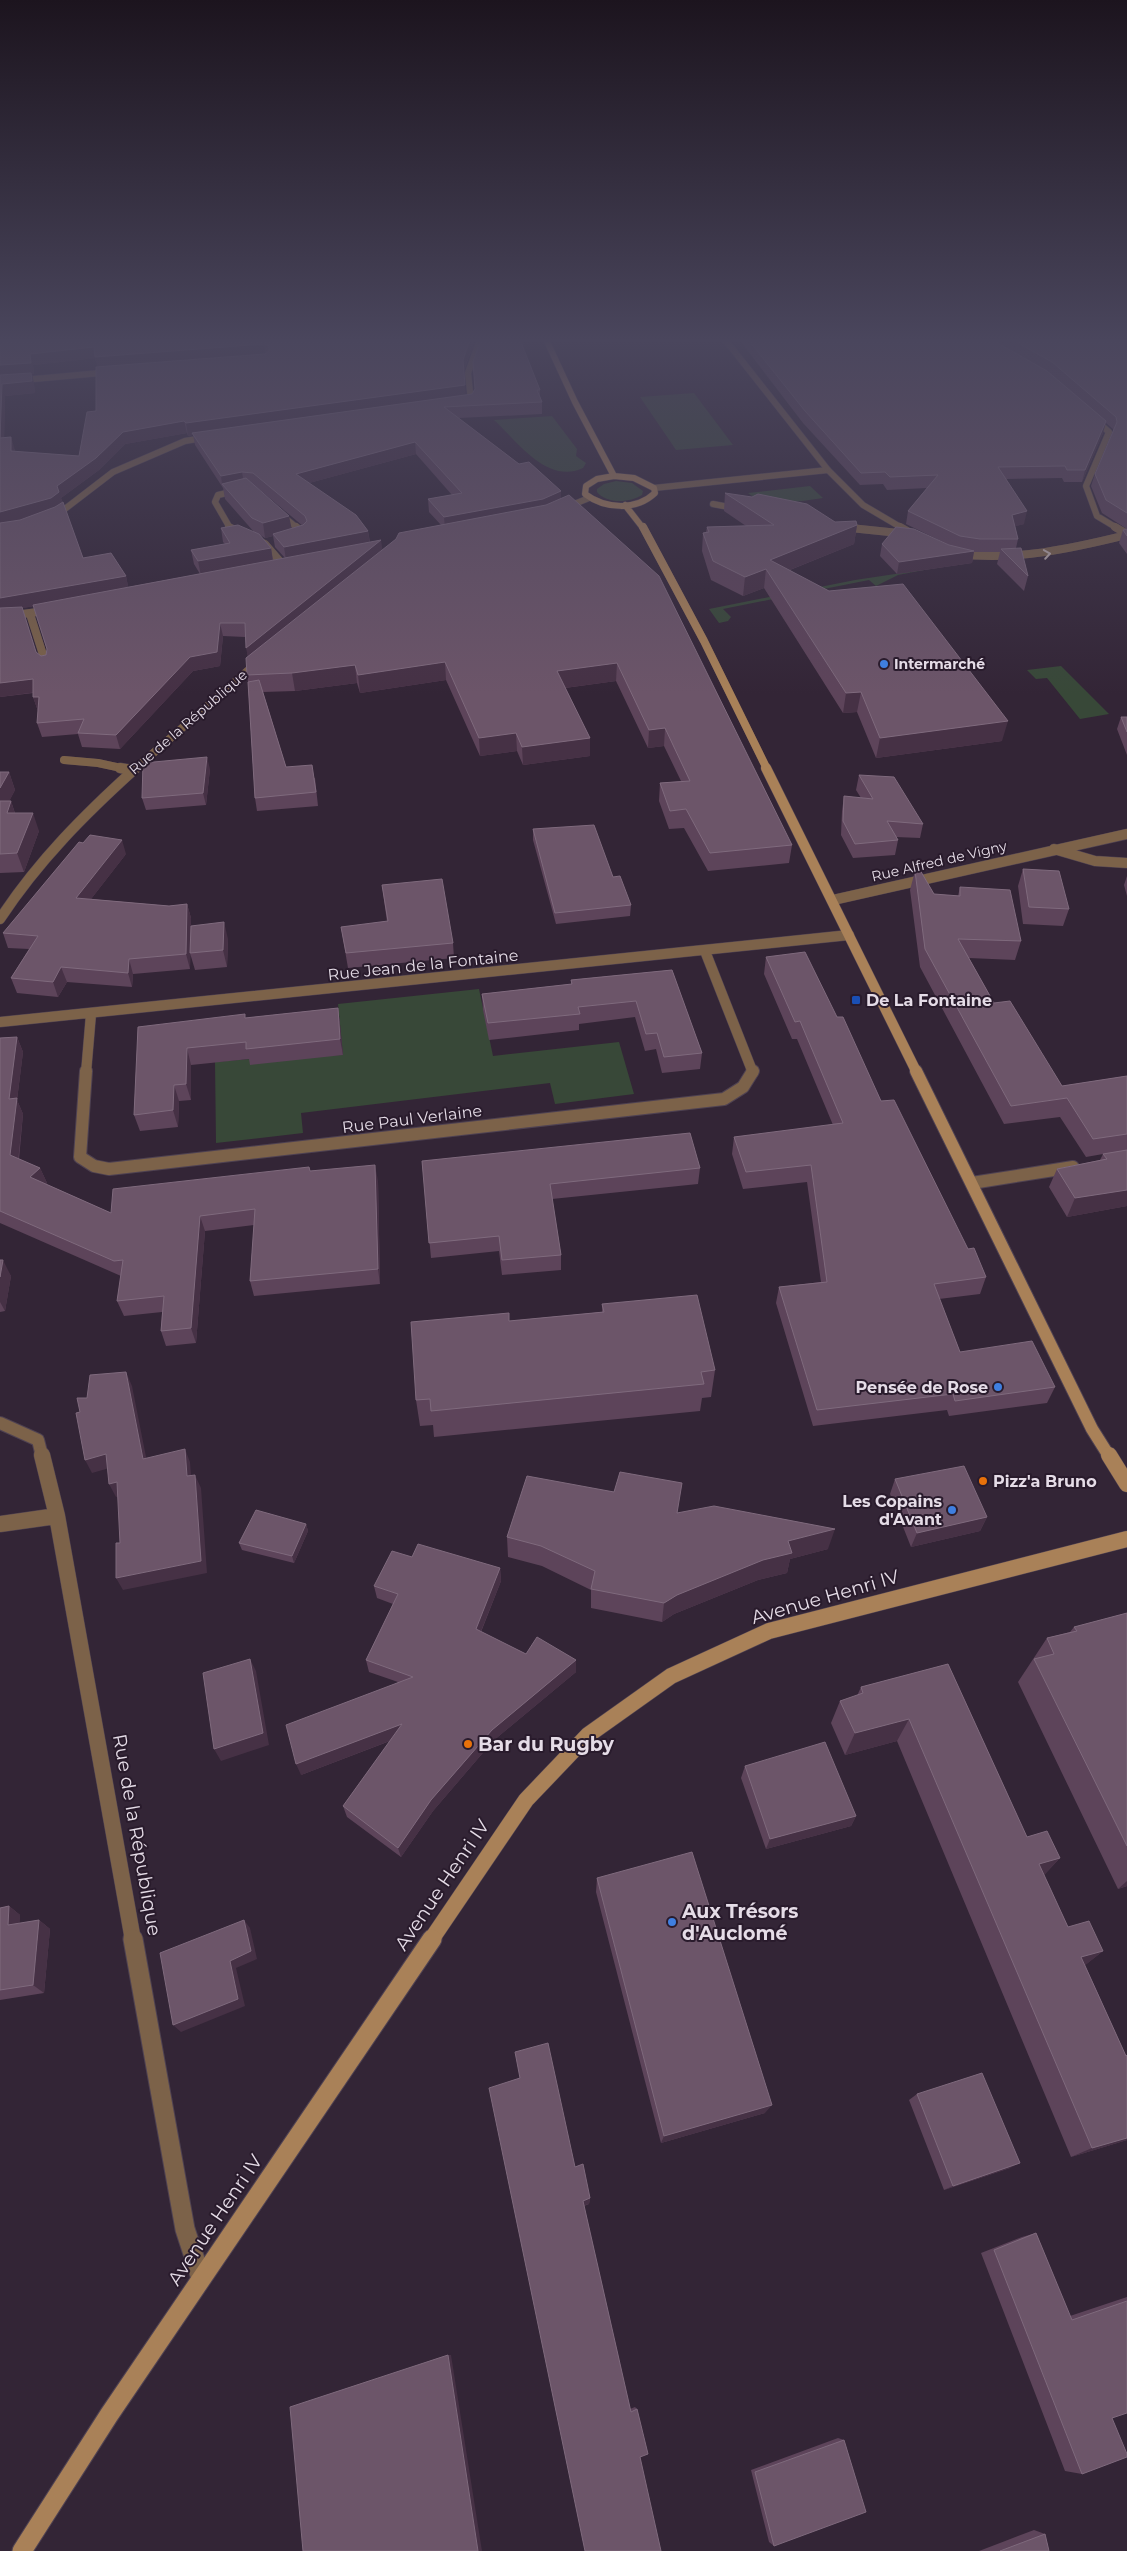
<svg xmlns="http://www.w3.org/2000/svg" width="1127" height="2551" viewBox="0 0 1127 2551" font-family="Montserrat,sans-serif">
	<rect width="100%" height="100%" fill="#332536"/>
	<path fill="#384838" d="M694,393L733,445L676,450L640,397Z
		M552,416L577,449L576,456L586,463L583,468C547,485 517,441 494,420Z
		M616,481L632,483L643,491L642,495C630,503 606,504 597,492V489L604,484Z
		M810,486L823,498C798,501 768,509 748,493Z
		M935,568L898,575L876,586L869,580L723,609L731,617L728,621L719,623L709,609L855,580Z
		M1061,666L1109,714L1080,719L1047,678L1036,679L1027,670Z
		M479,989L493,1056L619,1042L634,1094L555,1104L550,1083L301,1113L303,1133L216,1143L215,1062L250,1059L343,1055L338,1004Z"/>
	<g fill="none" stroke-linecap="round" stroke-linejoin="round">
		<g stroke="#4f4252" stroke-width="7">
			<path id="lane-far2" d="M0,382L112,372
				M713,504L739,509
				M278,512L297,528
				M841,527L851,528
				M230,528L215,502L218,495L240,490"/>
		</g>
		<g stroke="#4f4252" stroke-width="8">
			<path id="lane-far1" d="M229,527L265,544L284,566
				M296,527L303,533L296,535
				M841,527L908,534
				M64,760L98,763L126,769"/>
		</g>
		<g stroke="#4f4252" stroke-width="11">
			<path id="lane" d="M120,768L132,770"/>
		</g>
		<g stroke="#4f4252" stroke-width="7">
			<path id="street-far5" d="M723,337L828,470L863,505L902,528
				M462,403L471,401L468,373L481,337
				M1093,418L1109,432L1086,486L1097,516L1117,528
				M654,488L828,470
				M562,509L589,498
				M50,517L57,515L113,472L185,441L209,437"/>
		</g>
		<g stroke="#4f4252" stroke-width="8">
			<path id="street-far4" d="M900,527L916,536
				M1115,527L1127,534
				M957,554C1016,561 1070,549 1127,535
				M30,614L46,664
				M0,617L52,610
				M135,769L259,661"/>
		</g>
		<g stroke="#4f4252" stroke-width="11">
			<path id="street-far3" d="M1054,849L1095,861L1127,863
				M833,900L1127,834
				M0,919C38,861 85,814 136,768
				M705,951L753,1073
				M0,1022L849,935
				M86,1073L91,1014"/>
		</g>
		<g stroke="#4f4252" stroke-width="14">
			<path id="street-far2" d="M86,1071L80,1157L94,1166L109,1169L724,1099L743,1087L753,1071
				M972,1183L1073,1167
				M0,1423L38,1440L42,1456"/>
		</g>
		<g stroke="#4f4252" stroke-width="17">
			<path id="street-far1" d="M42,1455L57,1516L133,1940
				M0,1524L57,1516"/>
		</g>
		<g stroke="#4f4252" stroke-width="21">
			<path id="street" d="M133,1939L185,2229L201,2278"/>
		</g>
		<g stroke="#4f4252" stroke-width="7">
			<path id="secondary-far5" d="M545,337L575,402L614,476
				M692,337H757
				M614,476L634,478L654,488L655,493C636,511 605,509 585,494L586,486L597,479Z
				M625,505L643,528"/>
		</g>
		<g stroke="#4f4252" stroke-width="8">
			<path id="secondary-far4" d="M643,527L704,641L767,769"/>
		</g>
		<g stroke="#4f4252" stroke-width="11">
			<path id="secondary-far3" d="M766,768L917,1073"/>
		</g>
		<g stroke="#4f4252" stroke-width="14">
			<path id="secondary-far2" d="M916,1071L1092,1429L1109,1456"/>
		</g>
		<g stroke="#4f4252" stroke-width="17">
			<path id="secondary-far1" d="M1109,1455L1127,1484
				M431,1940L526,1800L588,1735L671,1676L769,1631L1127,1539"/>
		</g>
		<g stroke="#4f4252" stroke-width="21">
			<path id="secondary" d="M22,2551L109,2415L432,1939"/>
		</g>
		<use href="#lane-far2" stroke="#7c6249" stroke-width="6"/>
		<use href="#lane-far1" stroke="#7c6249" stroke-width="8"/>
		<use href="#lane" stroke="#7c6249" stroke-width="10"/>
		<use href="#street-far5" stroke="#7c6249" stroke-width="6"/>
		<use href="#street-far4" stroke="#7c6249" stroke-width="8"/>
		<use href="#street-far3" stroke="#7c6249" stroke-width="10"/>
		<use href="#street-far2" stroke="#7c6249" stroke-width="12"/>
		<use href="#street-far1" stroke="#7c6249" stroke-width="16"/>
		<use href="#street" stroke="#7c6249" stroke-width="19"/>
		<use href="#secondary-far5" stroke="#a98158" stroke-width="6"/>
		<use href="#secondary-far4" stroke="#a98158" stroke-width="8"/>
		<use href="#secondary-far3" stroke="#a98158" stroke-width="10"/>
		<use href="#secondary-far2" stroke="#a98158" stroke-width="12"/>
		<use href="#secondary-far1" stroke="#a98158" stroke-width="16"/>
		<use href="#secondary" stroke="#a98158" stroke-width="19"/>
	</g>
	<path fill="#5d445a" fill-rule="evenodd" d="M0,337H476L464,371L465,395L472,394L475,390L473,362L540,390V397L542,402V414L459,418L519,464L561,491V499L792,845L789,863L708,871L684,828L669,829L659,801L660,783L681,781L664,746L648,748L616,681L565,688L590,738V756L523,765L517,751L480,756L446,680L360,693L357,683L295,691L263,692L286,767L315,778L318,806L257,811L255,798L248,682L247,675L248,657L245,637L223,636L220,666L193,671L120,749L82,747L78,734L42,737L37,723L38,711L33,697V693L0,697ZM95,358L98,367L96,411L79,456L15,452V450L4,438L5,396L35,393L34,384L32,374H34L33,365ZM187,433L188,436L193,435L195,445L223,488L225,499L254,532L221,528L223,542L225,544L191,550L194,564L200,574L128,587L126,576L83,558L61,498L99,470L125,444ZM416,454L452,495L428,499L429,512L441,525L382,550L370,542L368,531L309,483ZM255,486L303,526L291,529ZM260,535L265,538L273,536L275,547L285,558L273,560L271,548ZM34,606L47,650L46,655L41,656L36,652L22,608Z
		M741,337H1127V529L1102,513L1091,486L1095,474L1113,431V429L1106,423L1103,433L1082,482H1064L1062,478L1006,479L1024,524L1015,526L1018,539L1016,548L1028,576L1024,591L997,564L1000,552H974L972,563L897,574L880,556L882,544L951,546L906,524L908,511L927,488L887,490L883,484L860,485L803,423L741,342Z
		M725,493L835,522L857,525L854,544L790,570L1002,741L876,758L857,712L843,713L764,588L743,596L711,580L702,551L703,533L706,532L707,527L746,526L724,511Z
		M1127,529V554L1119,543L1123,530Z
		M1121,717H1127V755L1117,729Z
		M210,769L206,805L146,810L142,798Z
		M0,771V772H9L15,790L9,801H11L15,813L39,831L24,872L0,873Z
		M859,775L923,824L920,838L896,837L898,840L895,855L853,858L841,835L842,811L844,796L861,798L856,790Z
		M533,829L613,877L631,905L630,916L556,924L533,840Z
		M126,854L91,899L169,906L187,904L191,918L190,969L133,974L132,987L67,982L58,997L17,993L11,978L29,949L8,948L3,933Z
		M1023,869L1069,909L1063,926L1023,924L1018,886Z
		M915,871L934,894L958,896L960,887L1021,941L1015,960L969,958L994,1003L1062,1086L1127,1076V1206L1067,1217L1049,1187L1057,1169L1100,1160L1103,1154L1086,1157L1060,1117L1004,1124L920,967L910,890Z
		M1127,876V896L1124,885Z
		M382,885L453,943L454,958L348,968L341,927L387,922Z
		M228,939L227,967L195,970L190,953Z
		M766,957L837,1017L881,1101L968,1249L986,1277L980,1294L939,1299L960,1352L1055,1387L1047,1403L949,1416L947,1410L813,1426L776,1303L779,1287L821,1282L807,1182L743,1189L732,1154L734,1137L833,1125L797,1039H792L764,974Z
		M672,970L702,1053L700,1069L662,1073L656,1049L645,1051L635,1017L579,1024V1030L489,1040L483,1010L482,994L571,984V980Z
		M338,1008L340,1025L343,1055L250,1065L249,1059L191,1065V1100L179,1101L178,1127L140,1131L134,1115L138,1027L245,1018Z
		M17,1037L23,1052L17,1100L23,1114L19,1159L40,1168L47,1183L46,1184L111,1213L310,1171L378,1181L380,1284L254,1296L250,1281L254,1225L205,1231L196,1343L166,1346L161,1331L162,1312L124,1316L117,1301L121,1276L0,1223V1038Z
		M422,1161L700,1168L698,1184L552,1199L561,1255V1270L502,1275L499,1251L431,1258Z
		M0,1260L11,1276L5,1311L0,1312Z
		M602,1304L715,1370L711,1397L702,1398L700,1411L434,1437L433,1425L420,1426L416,1400L509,1321L602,1312Z
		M895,1479L987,1517L980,1531L911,1547L890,1494Z
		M678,1513L828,1549L790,1559L787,1573L758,1580L674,1614L662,1622L591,1608V1590L542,1566L508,1557L507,1537Z
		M306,1524L308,1531L294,1563L242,1550L239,1543Z
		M412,1557L500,1568L501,1581L481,1632L526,1654L576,1672L493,1741L433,1811L401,1857L347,1817L343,1806L390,1741L301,1775L398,1682L369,1672L366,1660L393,1604L377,1598L374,1586Z
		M1127,1613V1886L1118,1889L1018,1682L1047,1638L1070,1632L1074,1627Z
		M948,1664L1027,1837L1060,1858L1044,1875L1068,1927L1103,1951L1085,1965L1126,2056L1127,2055V2140L1071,2157L897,1741L845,1755L831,1723L840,1701L857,1696L861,1687Z
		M745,1766L856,1816L851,1826L766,1849L741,1778Z
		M597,1878L765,2113L661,2143L596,1892Z
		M9,1906L20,1915L19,1924L39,1920L50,1929L44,1993L0,2000V1908Z
		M519,2078L575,2167L590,2198L589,2204L584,2206L630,2409L635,2407L637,2409L640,2457Z
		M917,2094L1010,2168L944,2190L909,2100Z
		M1036,2233L1070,2316L1127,2297V2413L1112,2418L1082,2474L1065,2471L981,2253L1022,2237Z
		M838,2438L844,2440L774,2546L769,2542L751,2470Z
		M1034,2530L1045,2534L1049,2551H979Z"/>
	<path fill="#463145" d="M471,337H476L463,372V360Z
		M264,344L266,355L98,369L95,358L33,365L34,374H32L34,384L35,393L5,396L4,451L0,438V365L30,354L94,347Z
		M465,385L466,397L192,433L193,435L188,436L186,423Z
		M184,421L187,433L125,444L99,470L61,498L63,504L55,511L0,526V512L57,486L123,432Z
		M1106,421L1103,433L1082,482L1085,470Z
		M11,437L15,450L14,464L11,451Z
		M415,442L416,454L298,486L296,474Z
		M242,472L244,484H222L221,476Z
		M561,491V504L445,529L444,517Z
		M1027,511L1024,524L1009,528L1012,515Z
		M289,516L292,530L273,534V536L265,538L263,523Z
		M857,525L854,544L772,577L770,560Z
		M368,531L370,544L286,560L284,547Z
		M381,540L383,553L249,662L246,648Z
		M271,548L273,562L201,576L198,561Z
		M974,551L972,563L897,574L899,562Z
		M766,569L764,588L743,596L745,577Z
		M126,576L129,590L0,612V598Z
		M220,623L223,636L220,666L193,671L120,749L116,735Z
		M445,662L446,680L360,693L358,675Z
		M617,663L616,681L557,689V671Z
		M355,665L357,683L295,691L292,673Z
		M33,679L37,692L0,697V683Z
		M861,692L857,712L843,713L846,693Z
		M33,697H39L43,710L38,711Z
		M1008,721L1002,741L876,758L880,738Z
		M665,728L664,746L648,748L649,730Z
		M516,733L517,751L480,756L479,738Z
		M590,738V756L523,765L522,747Z
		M207,757L210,769L206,805L203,793Z
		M0,771L4,781L9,772L15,790L0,820Z
		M11,801L17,820L7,813Z
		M33,813L39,831L24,872L17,853Z
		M122,840L126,854L81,912L76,898Z
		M187,904L191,918L190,969L186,954Z
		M224,922L228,939L227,967L223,950Z
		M129,959L133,974L132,987L128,973Z
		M61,967L67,982L58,997L53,982Z
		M338,1008L340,1025L343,1055L340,1039Z
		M17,1037L23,1052L17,1100L23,1114L17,1171L10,1155L9,1099Z
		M187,1048L191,1065V1100L186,1084Z
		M174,1085L179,1101L178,1127L173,1110Z
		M375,1165L378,1181L380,1284L378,1269Z
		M40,1168L47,1183L37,1193L30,1177Z
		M1127,1190V1206L1067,1217L1075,1198Z
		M200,1216L205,1231L196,1343L191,1328Z
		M3,1260L11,1276L5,1311L0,1302V1277Z
		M126,1372L132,1386L149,1472L143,1459Z
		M185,1449L190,1462L192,1489L187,1476Z
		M106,1454L113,1467L92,1473L85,1460Z
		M195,1475L201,1488L207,1573L123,1590L116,1578Z
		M117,1482L124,1495L116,1497L109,1484Z
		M987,1517L980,1531L911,1547L917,1533Z
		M306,1524L308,1531L294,1563L292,1556Z
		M835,1529L828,1549L790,1559L787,1573L758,1580L674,1614L662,1622L664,1603L677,1595L788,1541Z
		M500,1568L501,1581L477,1641L476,1629Z
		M250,1659L256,1671L269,1745L221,1761L214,1749Z
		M576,1660V1672L493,1741L433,1811L401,1857L398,1848L431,1800L492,1730Z
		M909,1719L897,1741L845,1755L855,1733Z
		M402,1724L405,1735L301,1775L296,1764Z
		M856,1816L851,1826L766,1849L770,1839Z
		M1060,1858L1042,1877L1039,1864Z
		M1127,1881V1886L1118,1889Z
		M9,1906L20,1915L19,1934L8,1925Z
		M39,1920L50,1929L44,1993L33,1985Z
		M244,1920L250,1928L257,1959L236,1968L245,2006L181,2032L173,2025Z
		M1103,1951L1083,1967L1081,1957Z
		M772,2105L765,2113L661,2143L664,2136Z
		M1127,2138V2140L1071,2157L1092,2148Z
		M1020,2163L1010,2168L944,2190L953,2186Z
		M590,2198L589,2204L582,2206L583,2201Z
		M448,2355H451L482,2551H478Z"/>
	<path fill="#6c5569" stroke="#7f6a7d" d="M0,337H471L463,360L465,385L186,423L184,421L123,432L96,458L57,486L59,492L51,498L0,512V375L31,373L32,381L2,384L0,438L11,437V451L79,456L87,412L96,411V367L265,354L269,351V346L264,344L95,357L94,347L30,354L31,363L0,365Z
		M482,337H519L540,390H537L542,402L444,407L519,464L529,462L561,491L543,499L444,517L428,499L462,493L415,442L296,474L356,515L368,531L284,547L273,534L303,525L307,521L305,516L253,473L242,472L221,476L192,433L472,394L475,389L473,362Z
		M746,337H987L1047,371L1106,421L1085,470H1067L1065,466L998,467L1027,511L1012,515L1018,539H980L960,536L908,511L938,475L890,477L885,472L861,473L805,411Z
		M1007,337H1127V513L1106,500L1095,474L1117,422L1116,417L1052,362Z
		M246,478L289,516L263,523L252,518L222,484Z
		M725,493L752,497L758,494L807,504L835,522L856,521L857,525L770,560L829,591L903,584L1008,721L880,738L861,692L846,693L766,569L745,577L713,561L703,533L709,532L707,527L774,525Z
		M569,495L659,576L792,845L710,853L686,809L670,811L660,783L690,781L665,728L649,730L617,663L557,671L590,738L522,747L516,733L479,738L445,662L358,675L355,665L292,673L247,675L246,658L396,539L399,533L546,505Z
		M63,502L83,558L111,553L126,576L0,598V523L20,520L55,507Z
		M238,525L259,534L271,548L198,561L191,550L230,543L221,528Z
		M896,527L914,529L949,545L974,551L899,562L882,544Z
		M1127,529V536L1123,530Z
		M381,540L246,648L245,623H220L217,652L190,657L116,735L78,733L84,719L37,723L39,697H33V679L0,683V608L22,607L36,652L41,656L46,655L47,649L33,605Z
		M1021,548L1028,576L1001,549Z
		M259,680L286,767L312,765L316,792L255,798L248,682Z
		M1121,717H1127V732Z
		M207,757L203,793L142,798L143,763Z
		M0,772H9L0,788Z
		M859,775L894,777L923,824L887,821L898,840L855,844L843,821L844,796L873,799Z
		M0,801H11L7,813H33L17,853L0,854Z
		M594,825L613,877L620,876L631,905L555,913L533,829Z
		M90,835L122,840L76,898L169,906L187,904L186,954L129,959L128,973L61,967L53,982L11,978L38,936L3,933L79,842L83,843Z
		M1023,869L1059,871L1069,909L1029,907Z
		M920,870L934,894L960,896V887L1010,890L1021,941L958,939L994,1003L1010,1001L1062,1086L1127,1076V1134L1093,1139L1067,1098L1011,1106L925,949L915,871Z
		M442,879L453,943L346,953L341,927L388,921L382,885Z
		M224,922L223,950L190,953L191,926Z
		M805,952L837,1017H843L881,1101L894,1100L968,1249L974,1248L986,1277L934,1284L960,1352L1032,1341L1055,1387L955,1401L953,1394L817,1410L779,1287L827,1282L811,1165L746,1172L734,1137L843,1123L800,1021L795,1022L766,957Z
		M672,970L702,1053L664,1057L657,1033L646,1034L636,1001L578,1007L580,1014L488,1023L482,994L572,984L571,980Z
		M338,1008L340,1039L246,1049V1042L187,1048L186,1084L174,1085L173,1110L134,1115L138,1027L245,1014V1018Z
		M17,1037L9,1099L17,1098L10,1155L40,1168L30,1177L111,1213L113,1189L309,1167L310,1171L375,1165L378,1269L250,1281L255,1209L200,1216L191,1328L161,1331L164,1296L117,1301L123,1260L114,1261L0,1211V1038Z
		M690,1133L700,1168L550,1184L561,1255L502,1260L499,1236L429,1243L422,1161Z
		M1127,1150V1190L1075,1198L1057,1169L1107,1159L1103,1154Z
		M0,1260H3L0,1277Z
		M697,1295L715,1370L701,1372L704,1384L431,1411L430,1399L416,1400L411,1322L509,1313V1321L604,1312L602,1304Z
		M126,1372L143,1459L185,1449L187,1476L195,1475L201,1561L116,1578V1543H120L117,1482L109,1484L106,1454L85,1460L76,1413L80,1412L77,1398H87L90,1375Z
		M964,1466L987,1517L917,1533L895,1479Z
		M620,1472L682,1483L677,1513L714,1506L835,1529L788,1541L792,1553L763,1560L677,1595L664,1603L591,1589L595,1571L541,1546L507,1537L527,1476L614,1492Z
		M256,1510L306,1524L292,1556L239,1543Z
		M418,1544L500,1568L476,1629L526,1654L537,1637L576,1660L492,1730L431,1800L398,1848L343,1806L402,1724L296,1764L286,1725L413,1677L366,1660L398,1594L374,1586L392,1551L412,1557Z
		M1127,1613V1846L1034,1659L1054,1654L1047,1638L1077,1631L1074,1627Z
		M250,1659L263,1733L214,1749L203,1673Z
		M948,1664L1027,1837L1047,1831L1060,1858L1039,1864L1068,1927L1089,1921L1103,1951L1081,1957L1126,2056L1127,2055V2138L1092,2148L909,1719L855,1733L840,1701L863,1693L861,1687Z
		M825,1742L856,1816L770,1839L745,1766Z
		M692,1852L772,2105L664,2136L597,1878Z
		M9,1906L8,1925L39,1920L33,1985L0,1990V1908Z
		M244,1920L251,1951L230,1961L238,1999L173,2025L160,1953Z
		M548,2043L575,2167L583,2164L590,2198L583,2201L631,2412L637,2409L648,2454L640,2457L661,2551H585L489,2088L520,2078L515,2052Z
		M982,2073L1020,2163L953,2186L917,2094Z
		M1036,2233L1072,2320L1127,2301V2413L1112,2418L1127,2454V2457L1082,2474L994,2250Z
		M448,2355L478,2551H303L290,2407Z
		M844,2440L866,2512L774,2546L755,2472Z
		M1045,2534L1049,2551H1000Z"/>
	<defs><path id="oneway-chevron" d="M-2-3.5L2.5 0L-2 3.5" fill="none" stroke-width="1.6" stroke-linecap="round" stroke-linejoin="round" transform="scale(1.25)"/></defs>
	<use stroke="#c0b1b0" href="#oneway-chevron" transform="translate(1047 554) rotate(-9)"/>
	<linearGradient id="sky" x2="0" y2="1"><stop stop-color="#1c141e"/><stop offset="0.49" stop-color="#4a465d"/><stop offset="1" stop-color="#4a465d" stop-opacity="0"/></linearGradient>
	<rect width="1127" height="694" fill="url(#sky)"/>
	<g fill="#3f7fe0" stroke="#291b2c" stroke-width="2">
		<circle cx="884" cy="664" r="5"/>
		<circle cx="998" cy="1387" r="5"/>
		<circle cx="952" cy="1510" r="5"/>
		<circle cx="672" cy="1922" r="5"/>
	</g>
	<rect fill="#1a4fb4" stroke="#291b2c" stroke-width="2" x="851" y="995" width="10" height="10" rx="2.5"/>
	<g fill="#e8710a" stroke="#291b2c" stroke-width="2">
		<circle cx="983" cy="1481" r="5"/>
		<circle cx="468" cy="1744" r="5"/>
	</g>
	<g text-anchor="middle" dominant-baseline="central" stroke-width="4" stroke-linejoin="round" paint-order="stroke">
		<g font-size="14" font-weight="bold" fill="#e5dce7" stroke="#291b2c" text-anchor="start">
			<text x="894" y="664">Intermarché</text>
		</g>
		<g font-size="14" fill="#e5dce7" stroke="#291b2c">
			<text transform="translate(188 722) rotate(-41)">Rue de la République</text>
			<text transform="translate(939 861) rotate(-13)">Rue Alfred de Vigny</text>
		</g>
		<g font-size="16" fill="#e5dce7" stroke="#291b2c">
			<text transform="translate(423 965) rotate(-6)">Rue Jean de la Fontaine</text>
			<text transform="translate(412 1119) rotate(-7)">Rue Paul Verlaine</text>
		</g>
		<g font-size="16" font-weight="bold" fill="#e5dce7" stroke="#291b2c" text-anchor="start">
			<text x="866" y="1000">De La Fontaine</text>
			<text x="988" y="1387" text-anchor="end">Pensée de Rose</text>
			<text x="993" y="1481">Pizz'a Bruno</text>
			<text x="942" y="1501" text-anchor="end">Les Copains<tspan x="942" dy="18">d'Avant</tspan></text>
		</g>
		<g font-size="19" fill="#e5dce7" stroke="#291b2c">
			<text transform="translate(825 1597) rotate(-16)">Avenue Henri IV</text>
			<text transform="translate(137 1835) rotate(80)">Rue de la République</text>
			<text transform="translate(442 1885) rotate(-56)">Avenue Henri IV</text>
			<text transform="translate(215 2220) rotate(-56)">Avenue Henri IV</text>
		</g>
		<g font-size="19" font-weight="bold" fill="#e5dce7" stroke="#291b2c" text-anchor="start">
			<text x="478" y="1744">Bar du Rugby</text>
			<text x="682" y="1911">Aux Trésors<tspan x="682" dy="22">d'Auclomé</tspan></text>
		</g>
	</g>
</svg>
